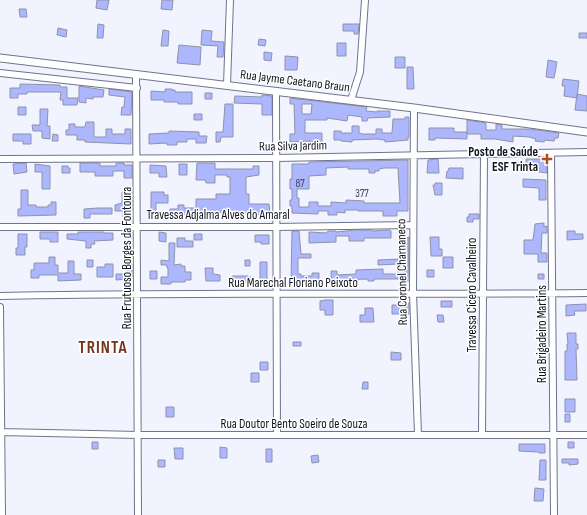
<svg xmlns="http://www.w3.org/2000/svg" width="587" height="515" viewBox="0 0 587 515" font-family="'Sofia Sans Condensed',sans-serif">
	<rect width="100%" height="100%" fill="#f1f4fe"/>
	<path fill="#acb7fd" stroke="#8e92aa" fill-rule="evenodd" d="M97,0H109L107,10L96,8Z
		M162,0H173L172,10L161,9Z
		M19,9H26L27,17H20Z
		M98,24L104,25L103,38H97Z
		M343,24H359L358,34H354V31H343Z
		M58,28L67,30L66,37L57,35Z
		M163,30L169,31L168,46H161Z
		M202,30L212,31L211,41L224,42L223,57H217L218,46L201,45Z
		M579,33H587V38H579Z
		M259,39L266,40L265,46L258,45Z
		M337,43H346V56H337Z
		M179,45L201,47L200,65L177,63Z
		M264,52L272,53L271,61L264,60Z
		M285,56L298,57L297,70H285Z
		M395,57H405V68H395Z
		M548,60L557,62L554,78L546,77Z
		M407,67H413L414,89H407Z
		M563,79L579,81L577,98L564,96L565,86H562Z
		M20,84L60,85V87H67V98H78L77,105H63V100H60L61,92H27V94H18V98H10V88H20Z
		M79,86L104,90L103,97H93V99L86,98V103L79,102Z
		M109,89L132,92L131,115H121L122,107H124L125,97L109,95Z
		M165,89H172V90H175V92H192V104H178V102H164V100H151V91L165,92Z
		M205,93H212V99H205Z
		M577,94L587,96V111L575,110Z
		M262,95L272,96V115H262V104L234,103L235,96L262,97Z
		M290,98L367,107L366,111L377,112V111H390V117L368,118L367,121H362V117L348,115L347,121L327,118V120H305V133H322V146H311V141L290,142V134H295L294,104H290ZM302,104H312L311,114H302Z
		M225,104H233V137H221L220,142H216V132H223Z
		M18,107H26V115H18Z
		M40,109H48L47,126H50V139L42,138V131H33L32,125H40Z
		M194,114H202V120H194Z
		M405,117H409V137H408V140L385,142V140L377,139L352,140V142L341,141V140H334V131H341V133H352V126H359V133L363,134H376V129H382V133H392L393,119H405Z
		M467,120L486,123V130H496V124L502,125V129H530L559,133L558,138H555L554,141L545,140L544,142L535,141L536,139L529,137L513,136V142L495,139H481V134H467Z
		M86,122H94V137H106V129H112V134H125V129H131V144L85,142V140H77V135H66V130H69V124H75V127H85Z
		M429,128H454V132H467V139L435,138V140H429Z
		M169,131L199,132V136H207L206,143H196V139H187V142H177V145H167V143L149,144V134L169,133Z
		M13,134H31V144H23V141H13Z
		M53,134L58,135V141H52Z
		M438,159L439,173H427L428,160Z
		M526,159H547V173L526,170Z
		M408,160V211H397V216H383V211H358V210H345V213L337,212V215H328V211H318V214L292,213V206H290V200H292V189H290V179H292V164H309V162ZM348,167V169H369V173H375V171H379V169L384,168H398L400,203H364V201L346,200V203L331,202V206H318V202H309V207H299V198H297V189H309V176L326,175V168Z
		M26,163L27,172L14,174L13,164Z
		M80,163H100V166H116V163H124V165H132V178H124V171H113V176H95V172H80Z
		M197,163H215V169H253V166H259V175L246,177V194H249V204H269L270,215L210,212V214L169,215L170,209H178V205H184V208H196V199H216V194H230V177H227V175H215V183H206L205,180H196Z
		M35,164L50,166V189H42V172H35Z
		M179,164H187V175H179Z
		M150,165L166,166L167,177H159V173H150Z
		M62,166H68V168H70V173H62Z
		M449,168H463V179L446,178L447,171H448Z
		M523,179L546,180V200H539V188L523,187Z
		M435,183H442V195H435L433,185H435Z
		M21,190H28V205H36V207H48V205H51V202H56V215L18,216V209H21Z
		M122,192H132V211H131V217H123V211H115V205L122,203Z
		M151,192H164V195H168V203H156V213H151Z
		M98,208H112V214H90V218H84V209Z
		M469,214H479V219H473V222H467V217H469Z
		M544,223V227L547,226V233H542L541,253H547V262H538V254H524V240H533L535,224Z
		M355,230H372V231L389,230L391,231V238H364V241H349V236H336V242L309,243V232L327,233L328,231H336V232Z
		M401,230H406V238L409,237L408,282H400V279H374V281H368V279L337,280V284L331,285V271H337V275L356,274V270L383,269V274H398V264L378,265V260L401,259Z
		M292,231H299L301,254H311V258H298V274H301V276H312V273H319V280L291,282Z
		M567,231H575V234H583V239L567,240Z
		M40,232H58V242H50V239H40Z
		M78,232H104V233H113V240L94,241L95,244H91V248H86V241L67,239V234H78Z
		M128,232H132V238H128Z
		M159,232L166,233V242L159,241Z
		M18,234H27V247H25V255H16V248H18Z
		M194,234H202V240H194Z
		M255,235H269V244H261V242H255Z
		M430,237H439V249H442V256H431Z
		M177,238H185V241H193V247H177Z
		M469,238H476V244H469Z
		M169,243H175L174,265L181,264V266H185V272H191V280H185V282H171V284H161V277H168V268H167V265H161V260L169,261Z
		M128,250H132V257H128Z
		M49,257H55V265H58V273H68V261H74V274H81V280L58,281V275H39V278H31V270H34V263H49Z
		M443,257H453V268H443Z
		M87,260H93V267H87Z
		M245,260H250V266H245Z
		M260,262H267V281H260Z
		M105,264H113V277H97V267H105Z
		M127,264H132V277H127V279L116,280V274H127Z
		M205,268H213V274L220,275V281H206Z
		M427,270H434V277H427Z
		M150,271H157V279H150Z
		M538,274H544V279H538Z
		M232,276H248V277H251V283H246V282H232Z
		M325,300H333V315H325V310H320V301Z
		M441,301H452V307H441Z
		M402,303H409V314H392V305H402Z
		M586,304V311H574L575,315L566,316V305Z
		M365,308H373L374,322H360V315H365Z
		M437,315H443L444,322H438Z
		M471,318H477V324H471Z
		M567,333H576V344H578V349H576L577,380H565V351H567V344H568Z
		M293,342H301V346H293Z
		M391,352L401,353V360H391Z
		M260,362H268V370H260Z
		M251,373H259V382H251Z
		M363,382H368V389H362Z
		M565,399H575V412H565Z
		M166,407H174V417H166Z
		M565,414H570V422H565Z
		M92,442H98V449H92Z
		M568,442H574V448H568Z
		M519,444H545V453H539V452L519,451Z
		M220,447L227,448V458H220Z
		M174,448H183V459H175Z
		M266,449H272V462H266Z
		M318,455L319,462L312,463L311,456Z
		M562,459H578V464L569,465V463H562Z
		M158,460H165V467H158Z
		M540,460H546V480H539Z
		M535,488L544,489L543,501H534Z"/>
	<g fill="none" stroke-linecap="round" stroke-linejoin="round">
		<g stroke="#6f748b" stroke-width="8">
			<path id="minor" d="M0,73L137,88
				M136,74L138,515
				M227,85L230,0
				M276,91L277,434
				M351,100L360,72L365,0
				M414,108L413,293L418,435
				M551,153L554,515
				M0,159L276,158L587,152
				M0,227H275L412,225
				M0,296C196,292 391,295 587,293
				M0,307L2,515
				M0,432L139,435H587
				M482,435L484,154"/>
		</g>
		<g stroke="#6f748b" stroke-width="9">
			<path id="tertiary" d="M0,58L414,108L587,132"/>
		</g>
		<use href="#minor" stroke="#fff" stroke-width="6"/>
		<use href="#tertiary" stroke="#fff" stroke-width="7"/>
	</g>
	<path fill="#b24c23" stroke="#fff" stroke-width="1.5" d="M545 153h4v4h4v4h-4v4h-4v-4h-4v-4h4z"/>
	<g text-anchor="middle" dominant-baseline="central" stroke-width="3" stroke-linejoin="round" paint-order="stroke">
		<g font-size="11" fill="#393e56">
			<text x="300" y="183">87</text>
			<text x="362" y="193">377</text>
		</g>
		<g font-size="13" fill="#13151e" stroke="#fff">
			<text transform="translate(295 81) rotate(7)">Rua Jayme Caetano Braun</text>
			<text transform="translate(293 146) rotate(-1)">Rua Silva Jardim</text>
			<text x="218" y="215">Travessa Adjalma Alves do Amaral</text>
			<text transform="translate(127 258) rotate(-90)">Rua Frutuoso Borges da Fontoura</text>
			<text transform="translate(402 272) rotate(-91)">Rua Coronel Charnaneco</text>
			<text x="293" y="283">Rua Marechal Floriano Peixoto</text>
			<text transform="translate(472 295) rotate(-90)">Travessa Cícero Cavalheiro</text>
			<text transform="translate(542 334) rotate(-90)">Rua Brigadeiro Martins</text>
			<text x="294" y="424">Rua Doutor Bento Soeiro de Souza</text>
		</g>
		<g font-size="13" font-weight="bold" fill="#13151e" stroke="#fff" text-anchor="end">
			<text x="538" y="152">Posto de Saúde<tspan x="538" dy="15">ESF Trinta</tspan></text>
		</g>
		<g font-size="17" font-weight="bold" letter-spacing="1" fill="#75331a" stroke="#fff">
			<text x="103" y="348">TRINTA</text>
		</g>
	</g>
</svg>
